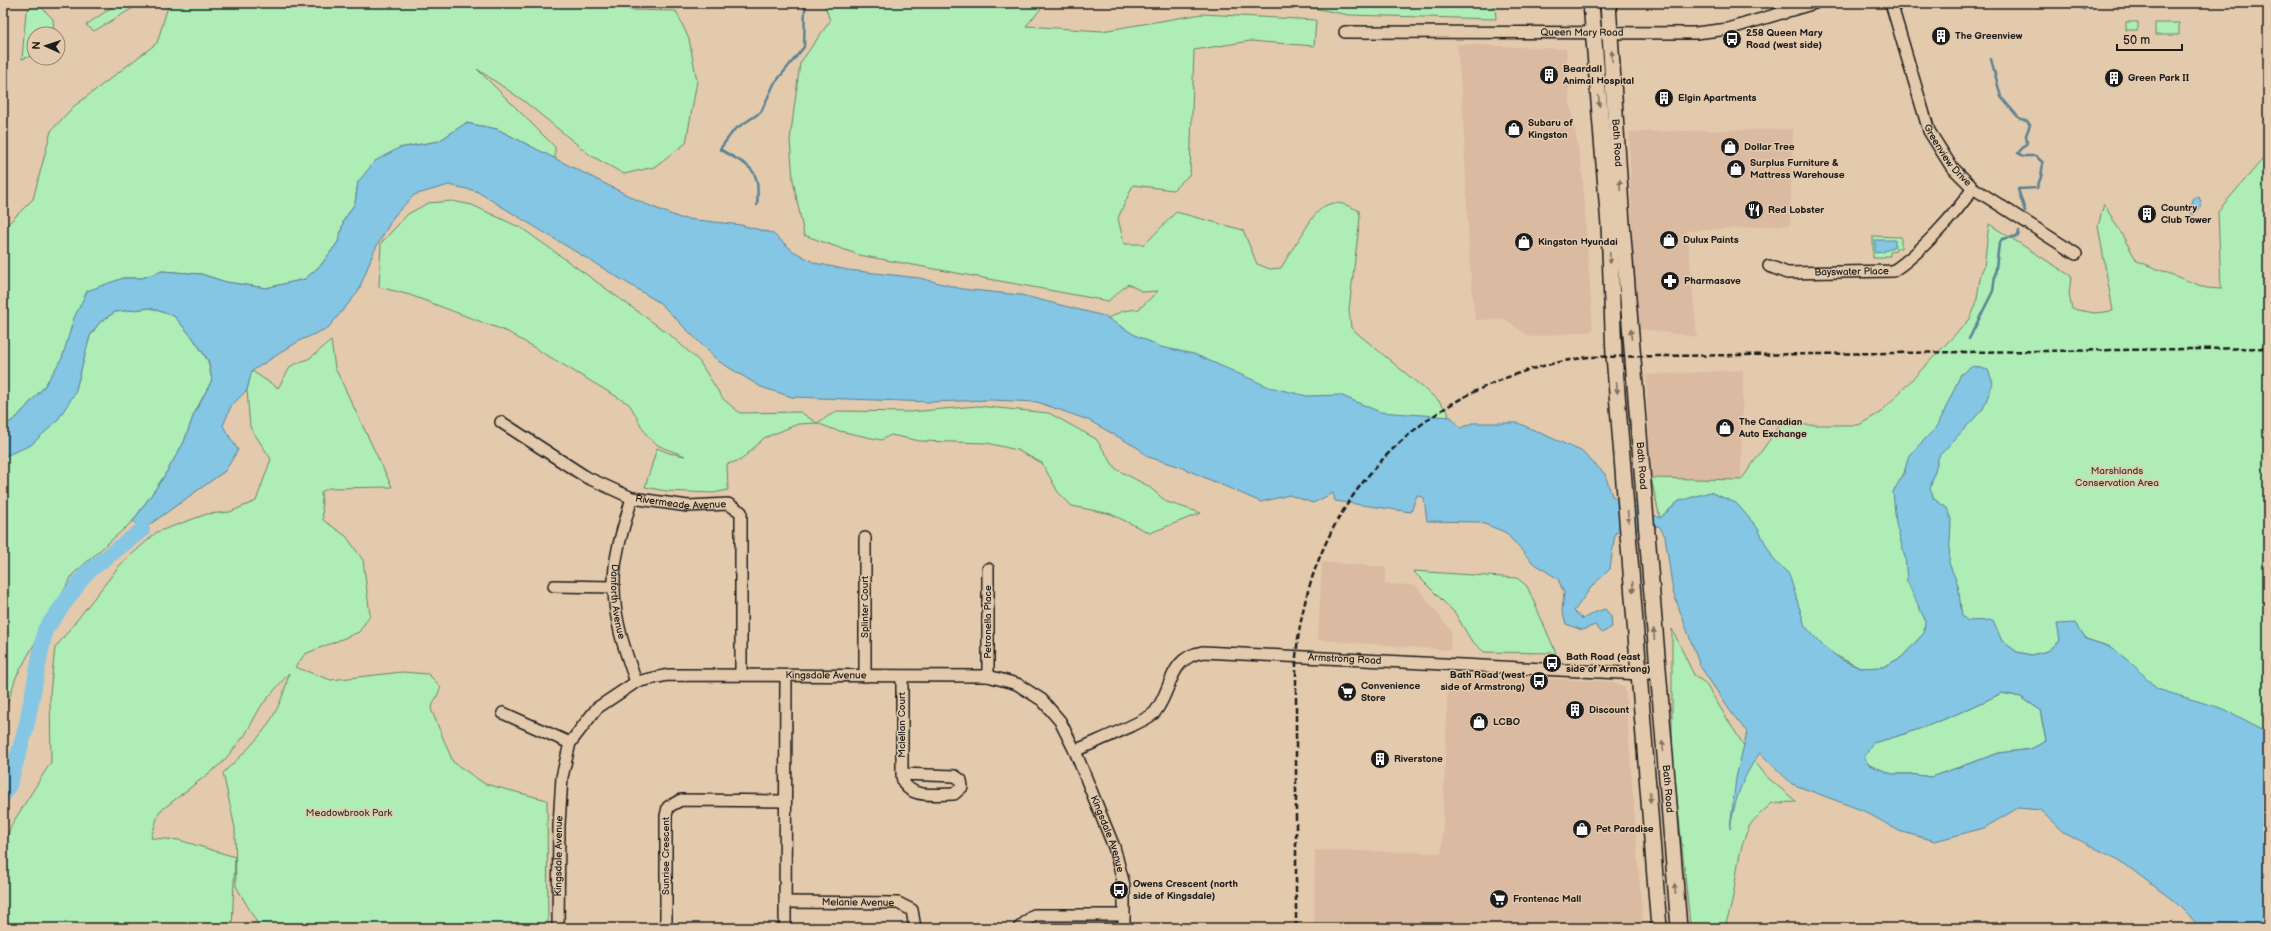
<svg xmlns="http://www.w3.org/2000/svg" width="2271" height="931" viewBox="0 0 2271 931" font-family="'Balsamiq Sans',sans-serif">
	<rect width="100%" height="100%" fill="#e4caac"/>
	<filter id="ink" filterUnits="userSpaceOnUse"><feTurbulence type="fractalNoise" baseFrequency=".025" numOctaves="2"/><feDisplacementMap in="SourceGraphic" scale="8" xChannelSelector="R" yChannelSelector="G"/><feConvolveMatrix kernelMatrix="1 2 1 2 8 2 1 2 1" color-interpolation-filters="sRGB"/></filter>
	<g filter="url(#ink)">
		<path fill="#dabaa1" d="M1457,44L1566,49L1570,104L1582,169L1593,331L1530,337L1505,319L1475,320L1469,252L1463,111Z
			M1793,129L1790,225L1687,231L1697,337L1635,328L1629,132Z
			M1743,370L1741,480L1651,478L1646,375Z
			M1322,562L1386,567L1385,584L1416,585L1451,631L1450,650L1318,640Z
			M1448,673L1614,682L1625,687L1643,928H1314L1315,850L1442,853Z"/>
		<path fill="#aeedb5" stroke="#658468" d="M35,3H37L53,19L54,34H34V55L22,59L26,12Z
			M118,3H134L133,8L94,31L86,25Z
			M169,3H607L631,10L676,11L689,39L697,81L686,143L654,167L624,174L590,155L524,101L477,69L555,147V159L497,129L466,123L439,141L399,148L358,182L355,203L344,220L338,242L321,265L305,279L266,288L226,282L201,274L162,271L142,278H123L74,318L63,358L44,387L17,417L3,427V229L33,199L51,131L73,107L157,43Z
			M824,3H1071H1046L1026,26L1102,31L1202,14L1316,20L1314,46L1250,41L1194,50L1190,174L1173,190L1133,185L1118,218L1124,244H1145L1176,212L1243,230L1257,264L1270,269L1281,268C1288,256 1295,245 1303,233C1318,208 1328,193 1359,211L1360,218L1349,309L1351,328L1439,401L1448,412L1450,435L1383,434L1091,327L1122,311L1139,309L1158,291L1143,292L1128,284L1108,301L859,255L804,235L793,180L790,140L800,63L830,21Z
			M1273,3H1485L1495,7L1496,19L1349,15L1308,7Z
			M2126,22H2138V30H2126Z
			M2155,23H2179V35H2155Z
			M2268,153V732L2157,690L2111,647L2086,639L2080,630L2060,641L2048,651L2031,655L2017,652L2002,641L1924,633L1902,657L1883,667L1860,668L1837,656H1817L1679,501L1660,518L1651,478L1741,480L1780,425H1859L1881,412L1970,319L1976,304L1981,273L1984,267L1989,224L2071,276L2069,295L2072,309L2095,313L2113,311L2098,226L2104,204L2137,261L2206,288L2221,289L2218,211Z
			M452,201L472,205L523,229L669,334L699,361L723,399L740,413L800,412L817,423L837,411L910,412L977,406L1049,413L1096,439L1116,469L1148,486L1167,502L1201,513L1150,533L1111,514L1072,506L1058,492L1042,463L1017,450L987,443L920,441L891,435L881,440L835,430L817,423L798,424L764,438L741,460L727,464L728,490L713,493L666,491L645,487L657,448L669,453L685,456C676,452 666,450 658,445C643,437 638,416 629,404L508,332L410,295L379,287L381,243L408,214L428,203Z
			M1873,236L1901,237V248H1896V251L1890,252V256H1885V258H1873Z
			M150,308L174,316L193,338L208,361L212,380L194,414L184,442L163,478L133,521L73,574L16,677L3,717V453L75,393L90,336L99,323L115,312Z
			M331,341L335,368L392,487L329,488L321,492L323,520L346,536L363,560L370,615L359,632L305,654L295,667L331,680L402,672L428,674L441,687L431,709L453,762L485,784L547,800L548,928H260L236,886L235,828L223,773C257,741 279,720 289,673L261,706L245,735L222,763L159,812L151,838L179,840L235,857L232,928L15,927L9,923L3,915V847L12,824L51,762L50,693L55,648L120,565L157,532L207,514L230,512L256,501L271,459L250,427L247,390L252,368V371L278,388L291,366L310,358Z
			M1413,571L1517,578L1527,586L1556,653L1484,652L1471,640L1455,613Z
			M1672,629L1694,675L1705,683L1749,754L1767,777L1797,802L1772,803C1765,810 1753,819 1749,827C1733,860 1738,896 1724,928H1695L1690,924L1672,751Z
			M2002,693L2021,697L2040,710L2046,741L2031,749L1999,753L1931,777L1910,774H1892L1869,765L1864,758L1872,743C1918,732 1961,713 2002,693Z"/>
		<path fill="#84c6e4" stroke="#5a8294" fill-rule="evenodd" d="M2066,3H2087L2085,10Z
			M466,123L497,129L643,203L680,218L741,225L772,233L793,251L815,263L848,270L920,278L962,289L1021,295L1104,316L1135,335L1161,347L1194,354L1269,387L1307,396L1340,395L1380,412L1451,417L1461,428L1472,423H1518L1581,451L1605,474L1612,496L1660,518L1679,501L1710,492L1736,503L1757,527L1774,560L1789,574L1805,626L1823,646L1842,660L1860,668L1883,667L1902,657L1924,633L1925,620L1907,581L1905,557L1896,524L1893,492L1904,473L1909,455L1937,427L1961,374L1973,366L1988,370L1993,383L1983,409L1939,456L1930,489L1934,499L1947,508L1951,520L1949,563L1958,585L1962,616L1968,621L1993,620L2002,641L2017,652L2031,655L2048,651L2060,641L2057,624L2076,623L2086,639L2113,648L2139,670L2157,689L2224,709L2268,732V928H2201L2174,901L2119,860L2063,832L2040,810L2018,808L1984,828L1935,841L1899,831L1864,811L1792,784L1760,753C1742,777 1735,799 1730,829L1736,778L1747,732L1733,715L1700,666L1673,592L1665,536L1659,526L1615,533L1610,569L1592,586L1574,611L1583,619L1591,614L1605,609L1611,616L1612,627L1602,633L1595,625L1582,630L1566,624L1562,611L1564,593L1558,579L1532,562L1505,532L1479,522L1427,521L1424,498L1417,495L1411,512L1335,501L1333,493L1313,503L1289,495L1261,502L1178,466L1148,457L1138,448L1088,420L1037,402L990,400L930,402L792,397L761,387L718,361L660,303L476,191L449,185L414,195L394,216L374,251L358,292L328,328L299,341L252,371L247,390L231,406L223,426L238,450L225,471L142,530L133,521L163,478L184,442L194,414L212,380L208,360L193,338L174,316L150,308L115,312L99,323L90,336L75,393L57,421L31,445L3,457V427L17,417L44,387L62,358L74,318L87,291L123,278H142L162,271L201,274L226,282L266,288L305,279L321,265L338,242L344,220L355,203L358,182L375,161L399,148L439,141ZM2002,693L2021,697L2040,710L2046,741L2031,749L1999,753L1931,777L1910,774H1892L1869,765L1864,758L1873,743C1918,732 1961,713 2002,693Z
			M2194,197H2199L2202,205L2195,214L2193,215L2189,211Z
			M1875,240H1895V246L1883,252L1875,253Z"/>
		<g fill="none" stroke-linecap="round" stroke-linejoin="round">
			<path stroke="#5a8294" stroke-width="2.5" d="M1991,59L2001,97L2019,118L2027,121L2030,125L2026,135L2027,143L2018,153L2023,156H2036L2043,163L2041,177L2037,188L2018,189L2025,211
				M757,205C761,166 750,168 720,149L734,130L761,112L774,84L804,47L805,3
				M1969,339L1993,291L1999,244L2002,239L2018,236L2019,231"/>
			<path stroke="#84c6e4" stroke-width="16" d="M3,795L9,785L26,728L45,630L86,573L142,530"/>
			<g stroke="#1c1c1c" stroke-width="14">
				<g id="minor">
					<path d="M1781,3L1784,13"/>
					<path id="s1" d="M1891,3L1929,131L1951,166L1973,188L2076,254"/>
					<path id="s2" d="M1345,32L1696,33L1728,29L1815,3"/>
					<path id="s3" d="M1769,266L1787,273L1893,271C1919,254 1955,215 1973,188"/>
					<path id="s4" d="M501,422L586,477L632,498L688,506L728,504L741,512V674"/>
					<path id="s5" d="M632,498C624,526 613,557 614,587C614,620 625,651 636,682"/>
					<path d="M865,538V676"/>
					<path d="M554,586L614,587"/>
					<path d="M988,676V569"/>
					<path d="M503,713L570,743"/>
					<path id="s6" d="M1075,751C1089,744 1148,721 1155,712C1173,689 1168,658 1203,652L1641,674L1657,672"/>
					<path d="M902,774L955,776L961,780L962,787L954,794C936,794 903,800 902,774V676"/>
					<path id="s7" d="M785,902L898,903L912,910L915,928"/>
					<path id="s8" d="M558,928L559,825L562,777L570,743L597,708L636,682L668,675L988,676L1017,684L1042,700L1060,721L1075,751L1114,847L1124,885V928"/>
					<path d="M666,928V816L668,807L681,800L785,801"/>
					<path d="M785,928L786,676"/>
					<path d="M1019,928L1034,915H1124"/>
				</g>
			</g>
			<g stroke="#1c1c1c" stroke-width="18">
				<g id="major">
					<path d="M1591,3L1609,225L1614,355L1659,928"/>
					<path id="s9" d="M1608,3L1622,224L1679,928"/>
				</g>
			</g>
			<use href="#minor" stroke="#e4caac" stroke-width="11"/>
			<use href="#major" stroke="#e4caac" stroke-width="15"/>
			<path stroke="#1c1c1c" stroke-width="2.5" stroke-dasharray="6 3" stroke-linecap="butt" d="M1296,928V657C1310,494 1429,379 1588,357L2268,348"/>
		</g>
		<defs><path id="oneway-solid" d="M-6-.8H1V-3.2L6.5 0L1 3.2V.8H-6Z"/></defs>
		<g fill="#807364">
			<use href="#oneway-solid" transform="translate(1612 56) rotate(-93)"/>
			<use href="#oneway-solid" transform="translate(1599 101) rotate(86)"/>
			<use href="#oneway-solid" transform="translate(1620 185) rotate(-93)"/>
			<use href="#oneway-solid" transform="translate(1610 258) rotate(87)"/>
			<use href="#oneway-solid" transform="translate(1631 334) rotate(-95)"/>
			<use href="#oneway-solid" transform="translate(1617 388) rotate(85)"/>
			<use href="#oneway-solid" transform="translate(1628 517) rotate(86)"/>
			<use href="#oneway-solid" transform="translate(1633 587) rotate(85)"/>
			<use href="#oneway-solid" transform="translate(1654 634) rotate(-94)"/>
			<use href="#oneway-solid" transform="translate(1663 746) rotate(-95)"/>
			<use href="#oneway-solid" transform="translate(1650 797) rotate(86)"/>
			<use href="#oneway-solid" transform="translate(1675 889) rotate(-95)"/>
		</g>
	</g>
	<defs>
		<g id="building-disc" transform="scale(1)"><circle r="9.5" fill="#1c1c1c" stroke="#e4caac"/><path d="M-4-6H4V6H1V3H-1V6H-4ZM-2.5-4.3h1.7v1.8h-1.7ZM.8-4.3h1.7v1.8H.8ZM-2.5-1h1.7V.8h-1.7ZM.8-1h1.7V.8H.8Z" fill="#fff"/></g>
		<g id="bus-disc" transform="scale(1)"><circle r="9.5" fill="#1c1c1c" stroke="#e4caac"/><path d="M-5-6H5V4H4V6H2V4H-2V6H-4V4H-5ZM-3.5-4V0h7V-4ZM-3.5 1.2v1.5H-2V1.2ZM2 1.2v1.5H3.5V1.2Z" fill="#fff"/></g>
		<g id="shop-disc" transform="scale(1)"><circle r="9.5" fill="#1c1c1c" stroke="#e4caac"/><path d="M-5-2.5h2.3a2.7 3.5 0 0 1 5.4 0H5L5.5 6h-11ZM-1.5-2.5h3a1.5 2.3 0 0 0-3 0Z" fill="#fff"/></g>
		<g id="restaurant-disc" transform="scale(1)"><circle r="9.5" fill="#1c1c1c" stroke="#e4caac"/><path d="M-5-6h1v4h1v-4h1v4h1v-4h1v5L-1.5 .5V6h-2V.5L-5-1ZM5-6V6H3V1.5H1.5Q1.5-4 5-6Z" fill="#fff"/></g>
		<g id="pharmacy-disc" transform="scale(1)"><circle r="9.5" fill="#1c1c1c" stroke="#e4caac"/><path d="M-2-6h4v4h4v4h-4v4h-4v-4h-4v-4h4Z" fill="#fff"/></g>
		<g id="supermarket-disc" transform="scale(1)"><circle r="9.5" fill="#1c1c1c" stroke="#e4caac"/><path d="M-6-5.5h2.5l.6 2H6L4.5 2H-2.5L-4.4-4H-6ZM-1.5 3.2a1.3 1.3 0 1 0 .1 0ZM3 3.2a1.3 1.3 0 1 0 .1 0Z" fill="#fff"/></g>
	</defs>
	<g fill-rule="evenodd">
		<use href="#building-disc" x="1941" y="36"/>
		<use href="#bus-disc" x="1732" y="39"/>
		<use href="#building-disc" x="1549" y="75"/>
		<use href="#building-disc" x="2114" y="78"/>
		<use href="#building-disc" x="1664" y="98"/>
		<use href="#shop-disc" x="1514" y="129"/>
		<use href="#shop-disc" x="1730" y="147"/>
		<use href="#shop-disc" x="1736" y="169"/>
		<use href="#restaurant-disc" x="1754" y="210"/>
		<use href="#building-disc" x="2147" y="214"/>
		<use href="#shop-disc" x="1669" y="240"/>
		<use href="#shop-disc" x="1524" y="242"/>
		<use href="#pharmacy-disc" x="1670" y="281"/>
		<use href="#shop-disc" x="1725" y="428"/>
		<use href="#bus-disc" x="1552" y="663"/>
		<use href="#bus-disc" x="1539" y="681"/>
		<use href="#supermarket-disc" x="1347" y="692"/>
		<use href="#building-disc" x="1575" y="710"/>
		<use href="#shop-disc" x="1479" y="722"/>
		<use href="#building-disc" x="1380" y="759"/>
		<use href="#shop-disc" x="1582" y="829"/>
		<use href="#bus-disc" x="1119" y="890"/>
		<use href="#supermarket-disc" x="1499" y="899"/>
	</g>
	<g text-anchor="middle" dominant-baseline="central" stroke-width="3" stroke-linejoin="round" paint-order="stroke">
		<g font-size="10" fill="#1c1c1c" stroke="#e4caac">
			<text stroke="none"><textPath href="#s2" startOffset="237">Queen Mary Road</textPath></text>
			<text stroke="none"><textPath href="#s9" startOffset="140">Bath Road</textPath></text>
			<text stroke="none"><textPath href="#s1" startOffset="164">Greenview Drive</textPath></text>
			<text stroke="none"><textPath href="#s3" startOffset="84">Bayswater Place</textPath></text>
			<text stroke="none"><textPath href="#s9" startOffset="464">Bath Road</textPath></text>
			<text stroke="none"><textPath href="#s4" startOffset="201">Rivermeade Avenue</textPath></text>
			<text stroke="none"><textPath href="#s5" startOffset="106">Danforth Avenue</textPath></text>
			<text transform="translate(865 607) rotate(-90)">Splinter Court</text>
			<text transform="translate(988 622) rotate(-90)">Petronella Place</text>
			<text stroke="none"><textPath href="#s6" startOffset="312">Armstrong Road</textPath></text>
			<text stroke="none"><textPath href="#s8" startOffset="468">Kingsdale Avenue</textPath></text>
			<text transform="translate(902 725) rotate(-90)">Mclellan Court</text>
			<text stroke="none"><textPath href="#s9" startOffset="788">Bath Road</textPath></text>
			<text stroke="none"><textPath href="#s8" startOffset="840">Kingsdale Avenue</textPath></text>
			<text stroke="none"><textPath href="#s8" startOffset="72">Kingsdale Avenue</textPath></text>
			<text transform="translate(666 856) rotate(-90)">Sunrise Crescent</text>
			<text stroke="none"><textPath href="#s7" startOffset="73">Melanie Avenue</textPath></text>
		</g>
		<g font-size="10" font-weight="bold" fill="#1c1c1c" stroke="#e4caac" text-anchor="start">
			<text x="1746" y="33">258 Queen Mary<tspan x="1746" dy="12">Road (west side)</tspan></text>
			<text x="1955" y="36">The Greenview</text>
			<text x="1563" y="69">Beardall<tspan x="1563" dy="12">Animal Hospital</tspan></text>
			<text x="2128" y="78">Green Park II</text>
			<text x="1678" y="98">Elgin Apartments</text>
			<text x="1528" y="123">Subaru of<tspan x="1528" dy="12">Kingston</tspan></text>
			<text x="1744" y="147">Dollar Tree</text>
			<text x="1750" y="163">Surplus Furniture &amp;<tspan x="1750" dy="12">Mattress Warehouse</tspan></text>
			<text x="2161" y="208">Country<tspan x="2161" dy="12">Club Tower</tspan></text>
			<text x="1768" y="210">Red Lobster</text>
			<text x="1683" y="240">Dulux Paints</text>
			<text x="1538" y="242">Kingston Hyundai</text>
			<text x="1684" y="281">Pharmasave</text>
			<text x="1739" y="422">The Canadian<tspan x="1739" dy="12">Auto Exchange</tspan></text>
			<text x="1566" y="657">Bath Road (east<tspan x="1566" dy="12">side of Armstrong)</tspan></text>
			<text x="1525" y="675" text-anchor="end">Bath Road (west<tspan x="1525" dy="12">side of Armstrong)</tspan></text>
			<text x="1361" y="686">Convenience<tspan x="1361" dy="12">Store</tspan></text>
			<text x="1589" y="710">Discount</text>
			<text x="1493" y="722">LCBO</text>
			<text x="1394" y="759">Riverstone</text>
			<text x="1596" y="829">Pet Paradise</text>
			<text x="1133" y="884">Owens Crescent (north<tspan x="1133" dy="12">side of Kingsdale)</tspan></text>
			<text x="1513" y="899">Frontenac Mall</text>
		</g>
		<g font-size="10" fill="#323b33" stroke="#e4caac">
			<text x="2117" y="471">Marshlands<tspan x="2117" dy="12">Conservation Area</tspan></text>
			<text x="349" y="813">Meadowbrook Park</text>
		</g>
	</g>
	<rect width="2271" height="931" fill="none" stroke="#e4caac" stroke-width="16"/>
	<rect x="8" y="8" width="2255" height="915" fill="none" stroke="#1c1c1c" stroke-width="1.5" filter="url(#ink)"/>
	<g transform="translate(46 46) rotate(273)"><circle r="19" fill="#e4caac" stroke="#948472"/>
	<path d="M0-3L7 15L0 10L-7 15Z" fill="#1c1c1c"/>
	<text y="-6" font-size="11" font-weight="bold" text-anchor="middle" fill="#1c1c1c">N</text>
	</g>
	<path d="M2117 44v6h65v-6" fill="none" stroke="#1c1c1c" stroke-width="2"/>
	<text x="2123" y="44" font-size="12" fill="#1c1c1c" stroke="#e4caac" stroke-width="3" paint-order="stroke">50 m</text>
</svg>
